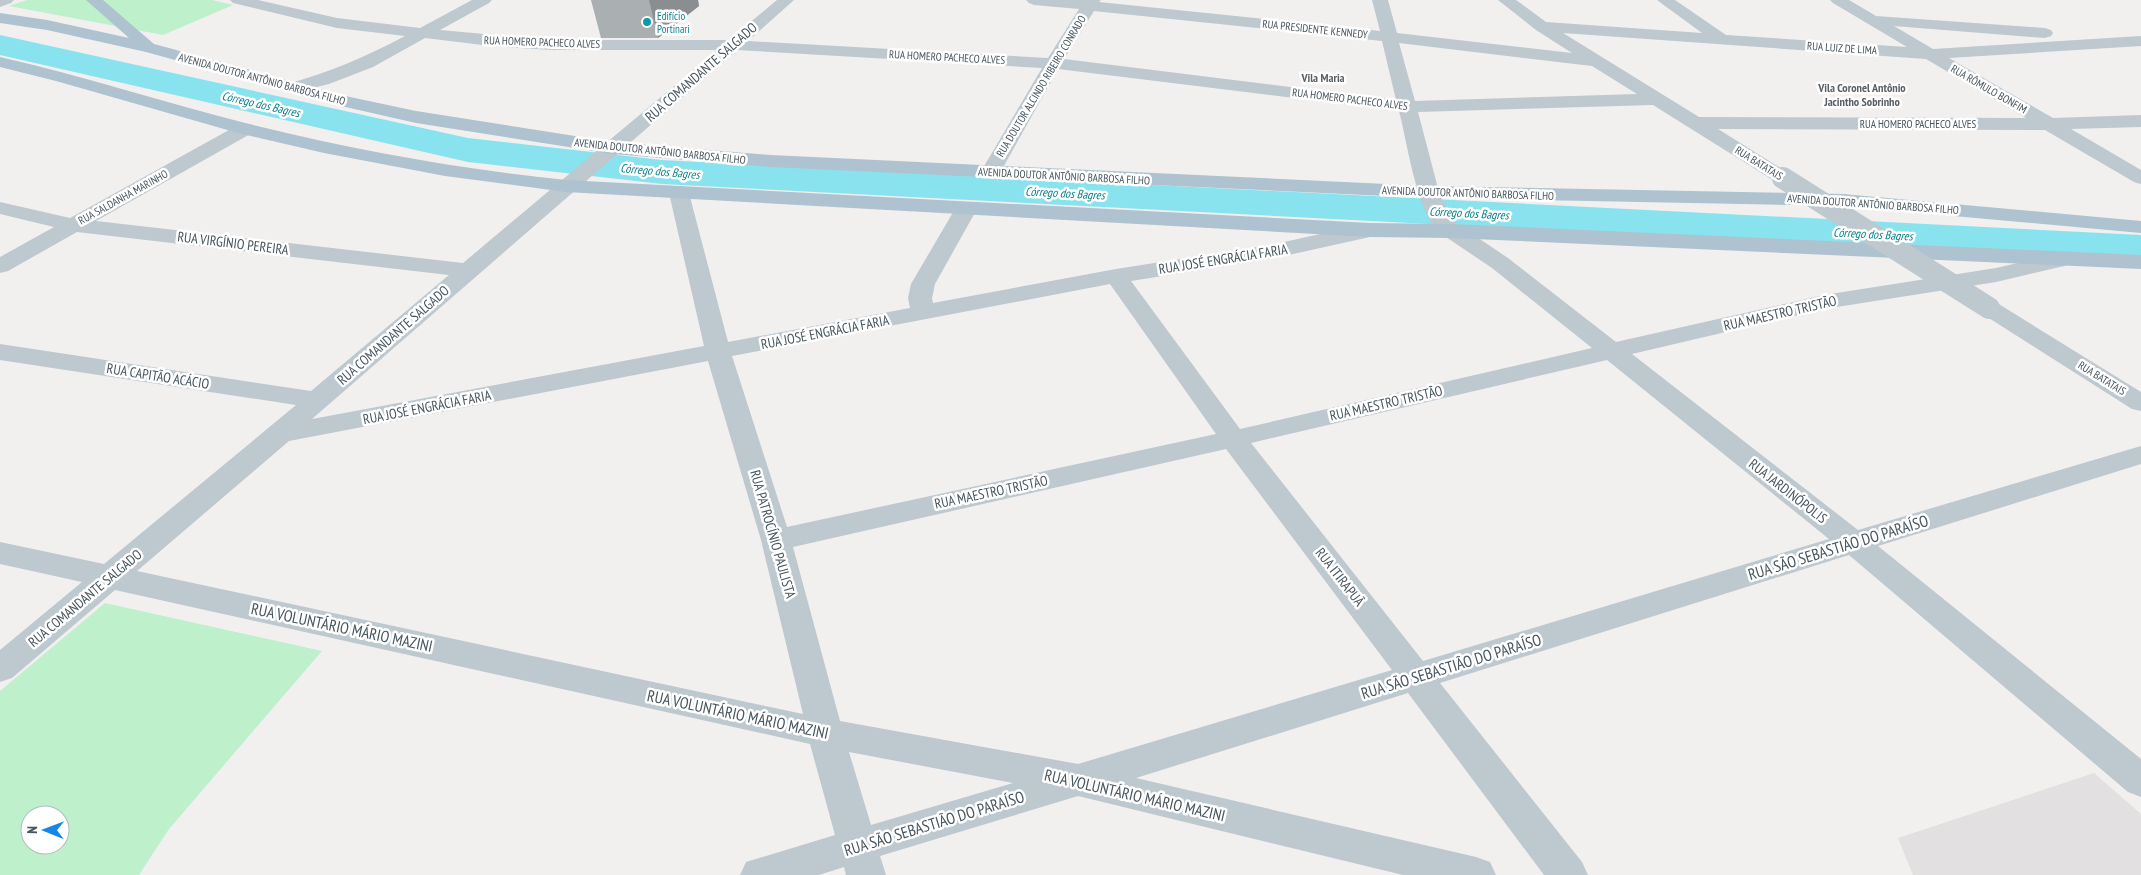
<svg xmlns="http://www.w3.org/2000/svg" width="2141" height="875" viewBox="0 0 2141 875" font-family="'PT Sans Narrow',sans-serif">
	<rect width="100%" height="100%" fill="#f2efef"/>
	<path fill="#e3e0e2" d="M2094,773L2141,814V875H1913L1898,838Z"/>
	<path fill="#bdf0cb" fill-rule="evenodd" d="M27,0H212L233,5L163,35L9,6Z
		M105,603L322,651L169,829L139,875H0V691ZM30,815H60V845H30Z"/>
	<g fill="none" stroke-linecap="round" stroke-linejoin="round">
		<path fill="#89e3ee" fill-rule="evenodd" d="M0,35L468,138L662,160L2141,235V261L662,184L468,162L0,55Z"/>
		<path fill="#bdc8cf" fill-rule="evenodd" d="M230,0H258L337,18L420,28L472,0H492L489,3L440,30L551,40H729L777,0H794L748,41L1048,58L1079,9L1034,5L1029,3L1026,0H1101L1099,2L1380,31L1372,0H1388L1397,33L1572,53L1536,30L1498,0H1516L1546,22L1702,33L1657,0H1675L1726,35L1907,47L1833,3L1830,0H1849L1876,16L2045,28L2051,30L2053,33L2051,36L2045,38L1894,26L1933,49L2141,36V46L1949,58L2053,118L2141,115V127L2071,129L2141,170V184L2134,182L2045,130L1718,129L1790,174L1793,178L1790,182L1783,184L1776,182L1653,105L1418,112L1439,192L1453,221L1508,258L1616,342L1824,295L1996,268L2065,252L2073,254L2076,259L2073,264L1996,282L1824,309L1632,354L1858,530L2141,446V464L1878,546L2141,759V797L2128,792L1849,555L1440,683L1582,862L1588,875H1544L1408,693L1136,778L1476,857L1490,862L1496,875H1403L1078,796L880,856L886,875H846L844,867L819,875H740L746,862L835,835L810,744L115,590L12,678L0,682V650L82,582L0,564V542L104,564L296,405L0,360V344L311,391L449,275L77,232L8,271L0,273V257L54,227L0,214V202L70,218L238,125L245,123L252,125L254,129L252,133L96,221L463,263L717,50H551L491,46L425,38L373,67L329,84L292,93L286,92L283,88L286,84C329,73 365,57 405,36L337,28L233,3ZM1094,11L1382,41L1396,100L1064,59ZM1563,33L1926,59L2026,118L1699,117ZM1399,43L1592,66L1637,94L1415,101ZM737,50L1042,68L980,173L983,177L990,179L997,177L1000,173L1058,69L1399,111C1408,146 1415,203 1437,231L1492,268L1592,348L1240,429L1131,281L1275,258L1370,237L1378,235L1381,230L1378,225L1370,223L1275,244L1116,269L933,303L932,298L935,284L977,209L973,205L966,203L959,205L955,209L911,284L908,298L910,308L728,342L689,193L686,189L679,187L672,189L669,193L704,346L312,419ZM1110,284L1216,434L787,527L732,356ZM1607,360L1829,539L1423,661L1251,443ZM708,361L761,540L803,714L137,571L289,441ZM1226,449L1392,670L1078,764L840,721L793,547ZM849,752L1013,783L871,825Z
			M1989,301L1997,303L2141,392V411L2132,409L1981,313L1977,308L1981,303Z"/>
		<path fill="#bdc8cf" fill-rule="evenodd" d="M0,0H14L11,3L0,7Z"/>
		<path fill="#aec2cf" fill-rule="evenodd" d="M86,0H103L154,44L350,97L416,111L613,142L771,155L1429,186L1843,194L2141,221V233L1843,206L1429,198L771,167L613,154L416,123L341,106L146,52L47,30L0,23V13L47,20L129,38Z
			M0,57C84,76 165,103 249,124C353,150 459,169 566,180L1370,223L1451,224L2141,255V269L1451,238L1370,237L566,192L445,176L324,153L238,133L56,81L0,67Z"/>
		<path stroke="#bdc8cf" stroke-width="22" d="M1783,178L1989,308"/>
	</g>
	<path fill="#aaafb2" d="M591,0H698L699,6L658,38H601Z"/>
	<path fill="#8b8e91" d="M649,0H698L699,6L658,38Z"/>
	<circle fill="#0f9aa8" stroke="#fff" stroke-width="2" cx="647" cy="22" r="5"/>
	<g text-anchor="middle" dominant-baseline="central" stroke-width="5" stroke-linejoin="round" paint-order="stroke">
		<g font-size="11" fill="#0d838f" stroke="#fff" text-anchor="start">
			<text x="657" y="16">Edifício<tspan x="657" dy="13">Portinari</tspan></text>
		</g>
		<g font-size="11" fill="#47555d" stroke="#fff">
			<text transform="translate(1315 29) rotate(6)">RUA PRESIDENTE KENNEDY</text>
			<text transform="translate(542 42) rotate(2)">RUA HOMERO PACHECO ALVES</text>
			<text transform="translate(1842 48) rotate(4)">RUA LUIZ DE LIMA</text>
			<text transform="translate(947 57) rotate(3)">RUA HOMERO PACHECO ALVES</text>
			<text transform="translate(262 79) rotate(15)">AVENIDA DOUTOR ANTÔNIO BARBOSA FILHO</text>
			<text transform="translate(1041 86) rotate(-59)">RUA DOUTOR ALCINDO RIBEIRO CONRADO</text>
			<text transform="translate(1989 89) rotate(30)">RUA RÔMULO BONFIM</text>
			<text transform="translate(1350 99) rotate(7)">RUA HOMERO PACHECO ALVES</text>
			<text x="1918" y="124">RUA HOMERO PACHECO ALVES</text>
			<text transform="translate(660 151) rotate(6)">AVENIDA DOUTOR ANTÔNIO BARBOSA FILHO</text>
			<text transform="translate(1759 163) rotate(32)">RUA BATATAIS</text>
			<text transform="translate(1064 176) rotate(3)">AVENIDA DOUTOR ANTÔNIO BARBOSA FILHO</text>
			<text transform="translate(1468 193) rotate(2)">AVENIDA DOUTOR ANTÔNIO BARBOSA FILHO</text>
			<text transform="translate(123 197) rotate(-29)">RUA SALDANHA MARINHO</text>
			<text transform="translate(1873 204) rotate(4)">AVENIDA DOUTOR ANTÔNIO BARBOSA FILHO</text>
			<text transform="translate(2102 378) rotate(32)">RUA BATATAIS</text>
		</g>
		<g font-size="12" font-weight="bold" fill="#5c6064" stroke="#fff">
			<text x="1323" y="77">Vila Maria</text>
			<text x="1862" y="87">Vila Coronel Antônio<tspan x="1862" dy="14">Jacintho Sobrinho</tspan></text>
		</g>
		<g font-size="12" font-style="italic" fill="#0b808f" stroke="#fff">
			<text transform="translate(261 104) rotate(13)">Córrego dos Bagres</text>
			<text transform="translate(660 171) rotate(5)">Córrego dos Bagres</text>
			<text transform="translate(1065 193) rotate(3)">Córrego dos Bagres</text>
			<text transform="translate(1469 213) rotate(3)">Córrego dos Bagres</text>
			<text transform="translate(1873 234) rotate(3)">Córrego dos Bagres</text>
		</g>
		<g font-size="14" fill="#47555d" stroke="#fff">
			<text transform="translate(701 72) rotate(-41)">RUA COMANDANTE SALGADO</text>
			<text transform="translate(233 243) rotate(7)">RUA VIRGÍNIO PEREIRA</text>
			<text transform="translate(1223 259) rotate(-9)">RUA JOSÉ ENGRÁCIA FARIA</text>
			<text transform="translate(1780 313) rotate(-13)">RUA MAESTRO TRISTÃO</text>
			<text transform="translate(825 332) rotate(-11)">RUA JOSÉ ENGRÁCIA FARIA</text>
			<text transform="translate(393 335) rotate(-41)">RUA COMANDANTE SALGADO</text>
			<text transform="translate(158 376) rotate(9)">RUA CAPITÃO ACÁCIO</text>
			<text transform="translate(1386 403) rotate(-13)">RUA MAESTRO TRISTÃO</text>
			<text transform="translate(427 407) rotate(-11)">RUA JOSÉ ENGRÁCIA FARIA</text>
			<text transform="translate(1788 491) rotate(38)">RUA JARDINÓPOLIS</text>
			<text transform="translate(991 492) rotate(-12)">RUA MAESTRO TRISTÃO</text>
			<text transform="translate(773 534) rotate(74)">RUA PATROCÍNIO PAULISTA</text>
			<text transform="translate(1340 577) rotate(52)">RUA ITIRAPUÃ</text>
			<text transform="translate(85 598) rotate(-40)">RUA COMANDANTE SALGADO</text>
		</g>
		<g font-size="16" fill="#47555d" stroke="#fff">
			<text transform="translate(1838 547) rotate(-17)">RUA SÃO SEBASTIÃO DO PARAÍSO</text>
			<text transform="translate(342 627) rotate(12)">RUA VOLUNTÁRIO MÁRIO MAZINI</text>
			<text transform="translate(1451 666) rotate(-17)">RUA SÃO SEBASTIÃO DO PARAÍSO</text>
			<text transform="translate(738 714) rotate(12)">RUA VOLUNTÁRIO MÁRIO MAZINI</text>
			<text transform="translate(1135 795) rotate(13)">RUA VOLUNTÁRIO MÁRIO MAZINI</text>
			<text transform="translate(934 823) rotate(-17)">RUA SÃO SEBASTIÃO DO PARAÍSO</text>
		</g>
	</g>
	<g transform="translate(45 830) rotate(271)"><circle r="24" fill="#ffffff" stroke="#b5bbbe"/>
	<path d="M0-4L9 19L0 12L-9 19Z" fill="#1586e6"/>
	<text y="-8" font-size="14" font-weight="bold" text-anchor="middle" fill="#47555d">N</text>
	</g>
</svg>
